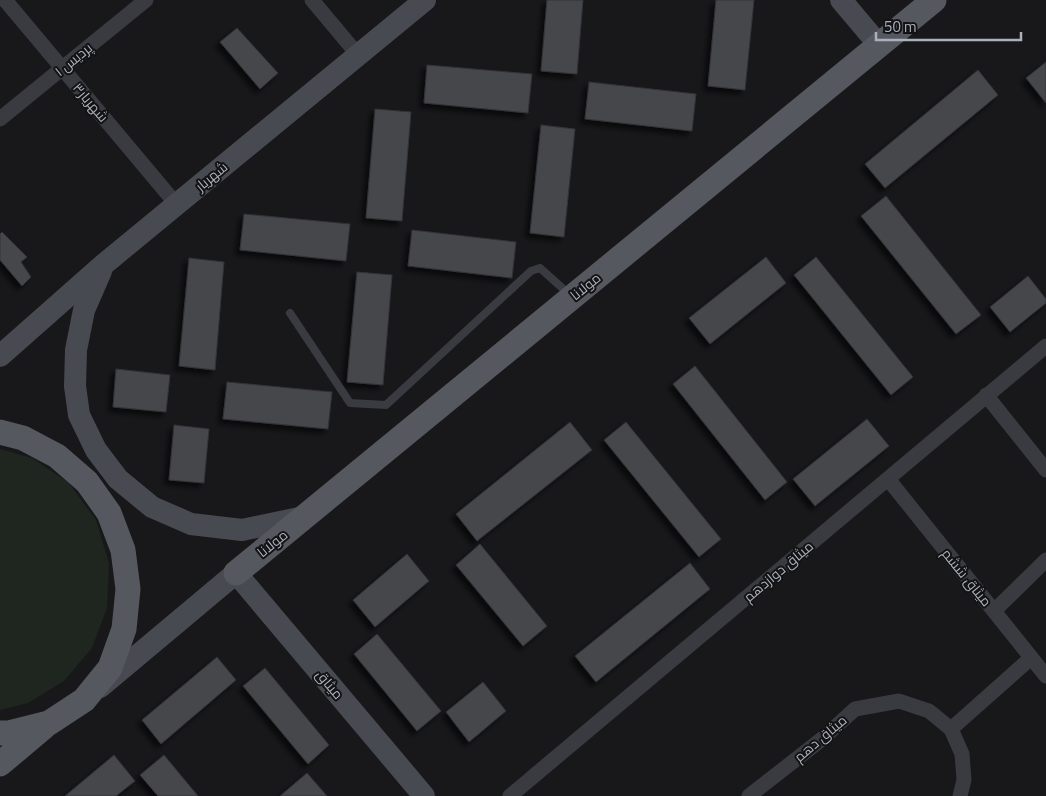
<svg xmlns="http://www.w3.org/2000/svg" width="1046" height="796" viewBox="0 0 1046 796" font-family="'Titillium Web',Cairo,sans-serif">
	<defs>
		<filter id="shadow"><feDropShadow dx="-4.5" dy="4.5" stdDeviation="2.5" flood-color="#0009"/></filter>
	</defs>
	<rect width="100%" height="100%" fill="#18181b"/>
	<path fill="#1e261f" d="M0,449L32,458L69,483L96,520L109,563L107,608L92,648L64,681L28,703L0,710Z"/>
	<path fill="#45464b" stroke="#323337" filter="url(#shadow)" d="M547,0H583L577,74L541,71Z
		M716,0H754L745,90L708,86Z
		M237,28L278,73L260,89L220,42Z
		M1046,62V103L1026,78Z
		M427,65L532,74L528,113L424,103Z
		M978,70L998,95L885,188L865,164Z
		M589,82L696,94L692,131L585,119Z
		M375,109L411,112L402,221L366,218Z
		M541,125L575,129L564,237L530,233Z
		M886,196L981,315L956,334L861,216Z
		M244,214L350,224L346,261L240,250Z
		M412,230L516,242L512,278L408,266Z
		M2,232L27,257L21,262L31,277L22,286L0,260V234Z
		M766,257L786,283L710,344L689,318Z
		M816,257L913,377L891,395L794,275Z
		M189,258L224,262L215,370L179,366Z
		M357,272L392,275L383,385L347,382Z
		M1028,276L1046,299V303L1010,332L990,307Z
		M695,366L787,482L765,500L673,384Z
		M116,369L170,375L166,412L113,407Z
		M227,382L332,392L328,429L223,419Z
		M867,419L889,446L815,506L793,479Z
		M570,422L592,450L477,541L456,514Z
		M626,422L721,539L699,557L604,440Z
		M174,425L209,429L204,483L169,480Z
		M480,544L547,626L523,646L456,565Z
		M407,554L429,581L375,627L353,600Z
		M690,563L710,589L596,682L575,656Z
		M377,634L441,711L417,731L354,654Z
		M217,657L236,680L161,744L142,720Z
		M265,668L329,745L308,764L243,686Z
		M483,682L506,711L469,742L446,712Z
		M114,755L135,781L116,796H65Z
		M164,755L198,796H158L140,775Z
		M307,773L327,796H280Z"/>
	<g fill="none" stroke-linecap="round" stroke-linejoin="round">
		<path stroke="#393b40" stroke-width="8" d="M290,313L350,403L386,405L531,271L540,268L569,294"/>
		<path stroke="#393b40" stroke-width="15" d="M5,0L177,205
			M312,0L358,55
			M0,119L146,0
			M986,395L1046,470
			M888,479L1046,676
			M994,611L1046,560
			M951,729L1031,658
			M510,796L1046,346
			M749,796L822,739L855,709L899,701L929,711L951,729L962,754L964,780L960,796"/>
		<path stroke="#474a50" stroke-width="22" d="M841,0L879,45
			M101,271L84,310L76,350L75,386L79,415L96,450L118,479L152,507L191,524L242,530L304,517
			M0,356L103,265L425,0
			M100,687L236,573L424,796"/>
		<path stroke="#55585f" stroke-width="25" d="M0,432L23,438L57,456L87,482L109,513L123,550L128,589L124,629L110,668L84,700L49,723L9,733H0
			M236,573L934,0
			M0,764L44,727"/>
	</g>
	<g text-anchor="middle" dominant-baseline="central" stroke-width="4" stroke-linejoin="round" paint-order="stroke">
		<g font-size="14" fill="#abb0ba" stroke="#131316">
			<text transform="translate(73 59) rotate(-39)">پردیس ۱</text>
			<text transform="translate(91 102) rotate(50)">شهریار۳</text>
			<text transform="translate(211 176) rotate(-40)">شهریار</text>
			<text transform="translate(585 286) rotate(-39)">مولانا</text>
			<text transform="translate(272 543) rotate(-39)">مولانا</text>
			<text transform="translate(778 571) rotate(-40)">میثاق دوازدهم</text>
			<text transform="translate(967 577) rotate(51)">میثاق ششم</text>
			<text transform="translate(330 684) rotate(50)">میثاق</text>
			<text transform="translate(820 738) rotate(-40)">میثاق دهم</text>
		</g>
	</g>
	<path d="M876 32v8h145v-8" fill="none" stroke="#abb0ba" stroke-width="2.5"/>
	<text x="884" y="32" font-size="15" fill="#abb0ba" stroke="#131316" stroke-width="4" paint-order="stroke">50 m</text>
</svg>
